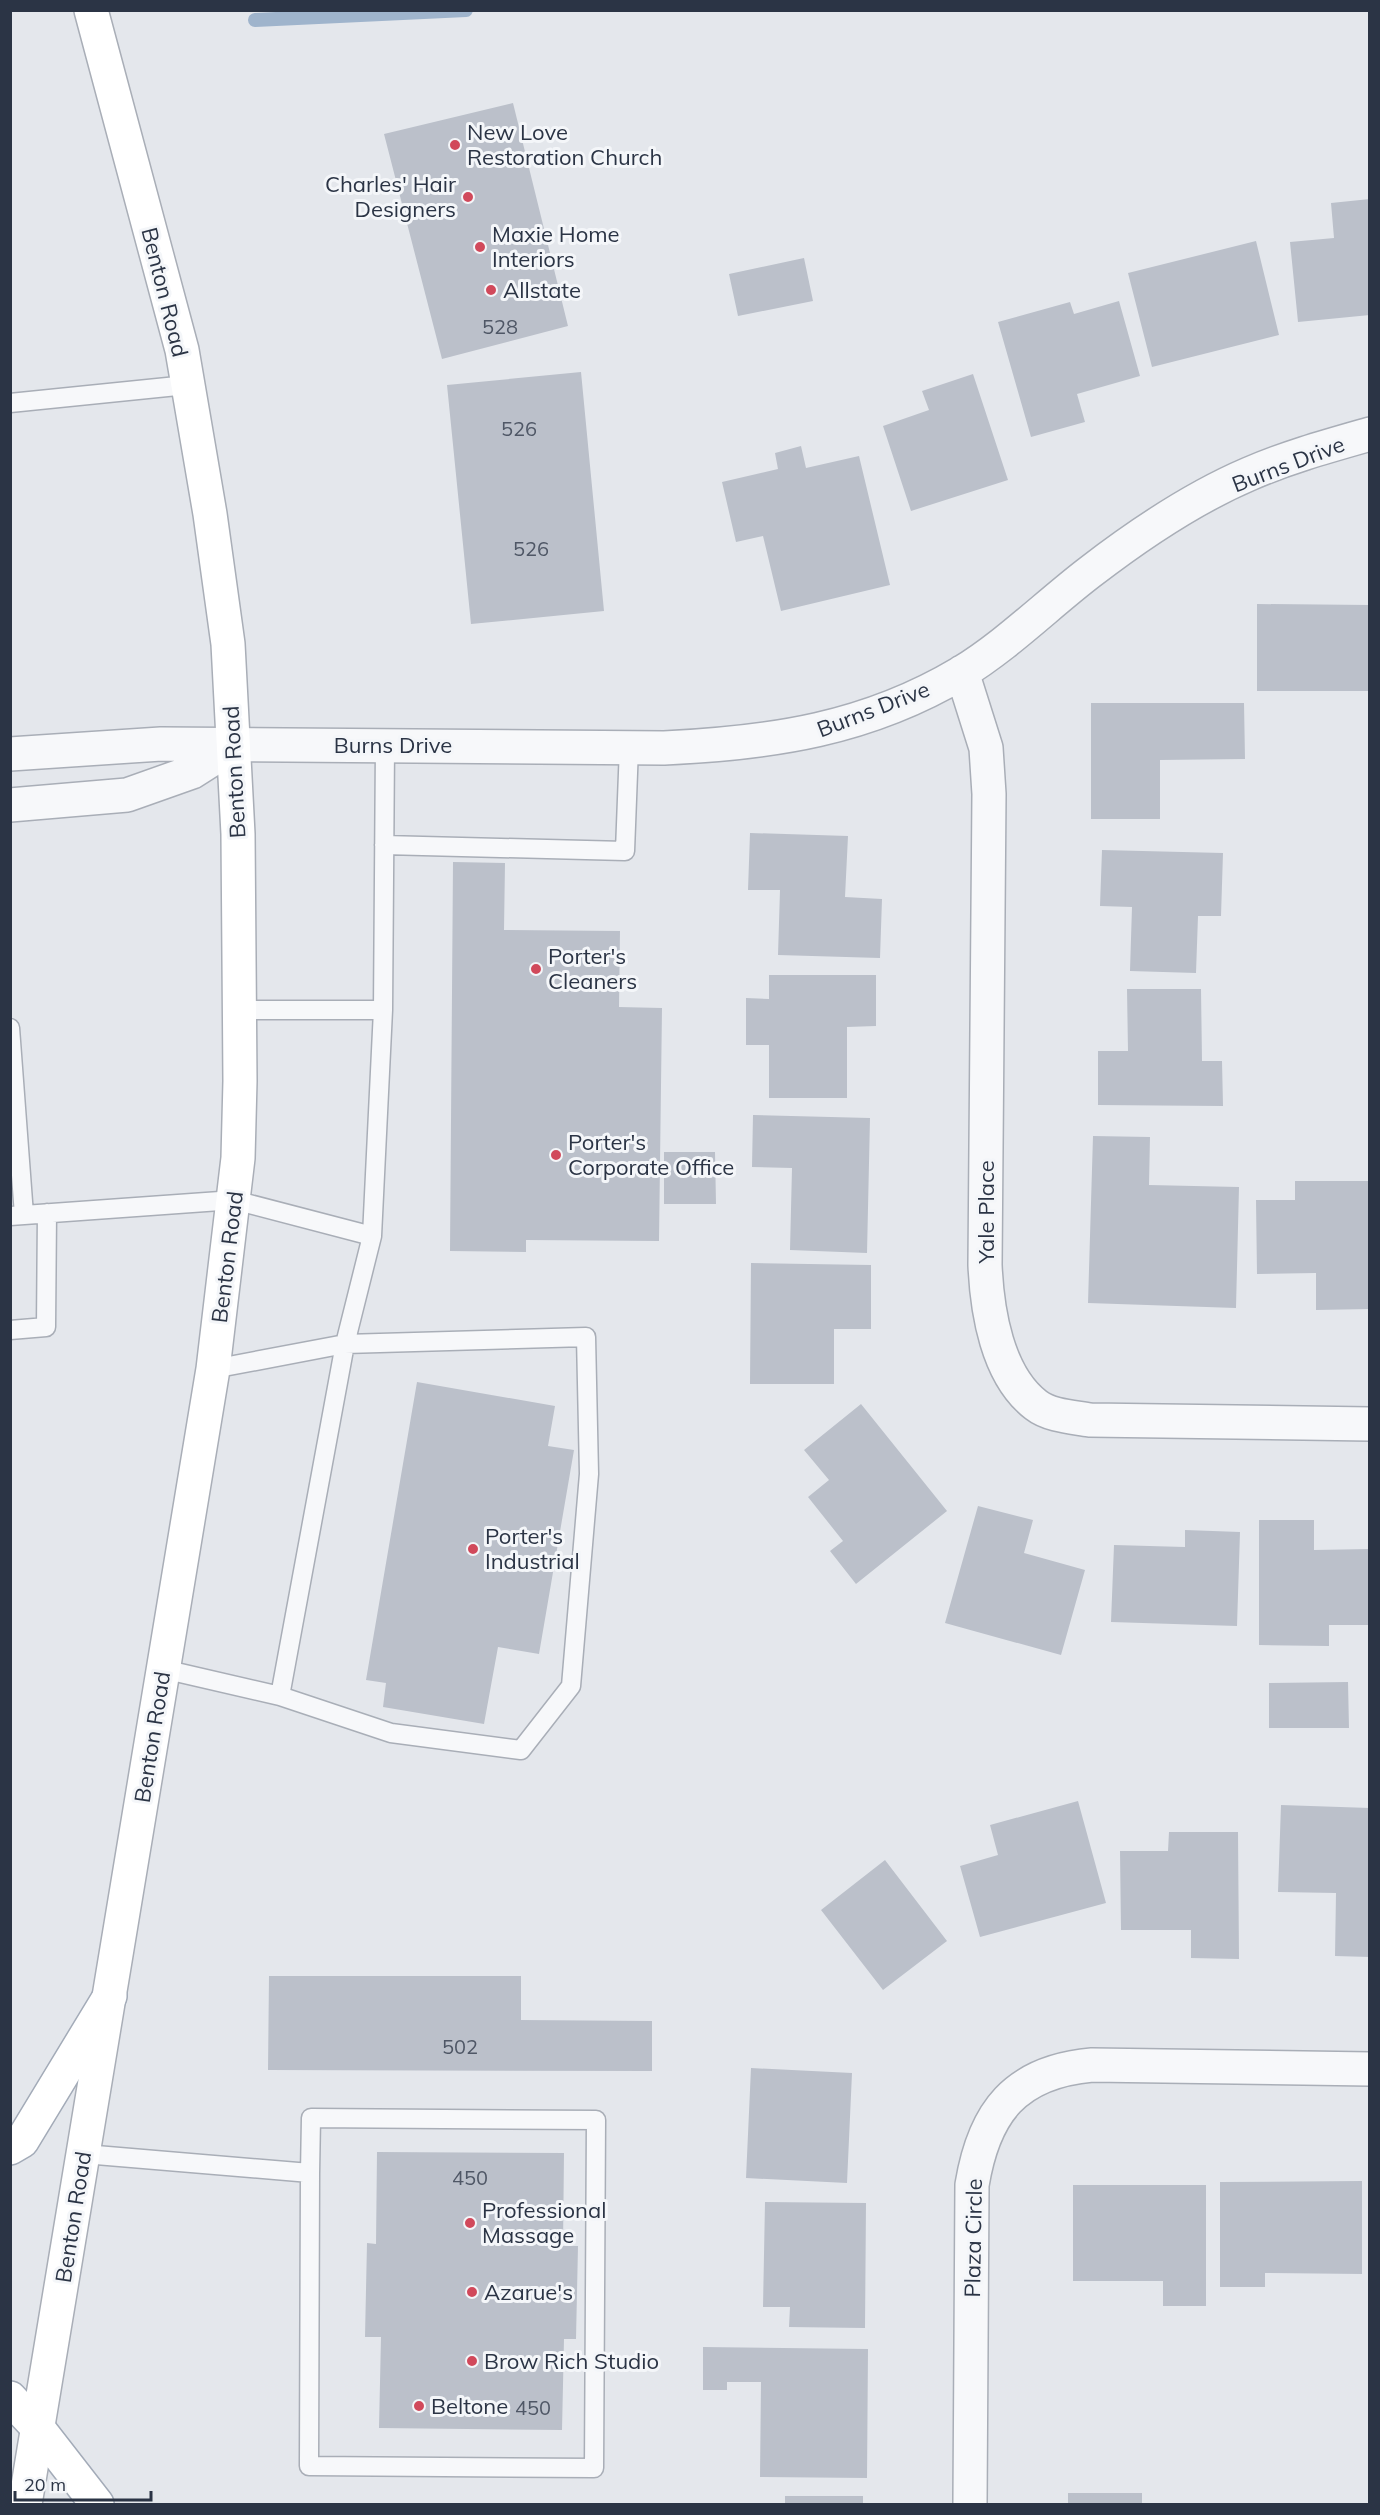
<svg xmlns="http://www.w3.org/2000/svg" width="1380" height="2515" viewBox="0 0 1380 2515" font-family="Mulish,sans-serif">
	<rect width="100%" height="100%" fill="#e4e7ec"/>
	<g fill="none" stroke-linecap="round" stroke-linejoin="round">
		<path stroke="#9fb4cc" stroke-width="14" d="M255,20L466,10"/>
	</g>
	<path fill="#bbc0ca" d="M513,103L568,326L442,359L384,134Z
		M1370,199V315L1298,322L1290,242L1334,238L1331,203Z
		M1256,241L1279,335L1152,367L1128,273Z
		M804,258L813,301L738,316L729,274Z
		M1119,301L1140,376L1077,394L1085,422L1031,437L998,322L1070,302L1074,314Z
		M581,372L604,611L471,624L447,385Z
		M973,374L1008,480L911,511L883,426L929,410L922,391Z
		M801,446L806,468L859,456L890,585L781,611L763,536L736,542L722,482L778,469L775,453Z
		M1257,604L1370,605V691H1257Z
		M1091,703H1244L1245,759L1160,760V819H1091Z
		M750,833L848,836L845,897L882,899L880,958L778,955L780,890H748Z
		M1102,850L1223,853L1221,916H1198L1196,973L1130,971L1132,907L1100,906Z
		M453,862L505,863L504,930L620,931L619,1007L662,1008L659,1241L526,1240V1252L450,1251Z
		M769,975H876V1026L847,1027V1098H769V1045H746V998L769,999Z
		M1127,989H1201L1202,1061H1222L1223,1106L1098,1105V1051H1128Z
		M753,1115L870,1118L867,1253L790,1250L792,1168L752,1167Z
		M1093,1136L1150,1137L1149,1185L1239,1187L1236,1308L1088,1303Z
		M664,1152H715L716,1204H664Z
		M1295,1181H1370V1309L1316,1310V1273L1257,1274L1256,1200H1295Z
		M751,1263L871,1265V1329H834V1384H750Z
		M417,1382L555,1406L548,1446L574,1450L539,1654L498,1647L484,1724L383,1707L386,1683L366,1680Z
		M861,1404L947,1511L856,1584L830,1551L843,1541L808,1497L829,1480L804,1450Z
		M978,1506L1033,1520L1024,1553L1085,1570L1061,1655L945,1623Z
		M1259,1520H1314V1550L1370,1549V1625H1329V1646L1259,1645Z
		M1185,1530L1240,1532L1237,1626L1111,1622L1114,1545L1185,1547Z
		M1348,1682L1349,1728H1269V1683Z
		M1078,1801L1106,1903L980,1937L960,1866L998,1855L990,1825Z
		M1281,1805L1370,1808V1957L1335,1956L1336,1893L1278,1892Z
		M1169,1832H1238L1239,1959L1191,1958V1930H1121L1120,1851H1168Z
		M885,1860L947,1941L883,1990L821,1910Z
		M269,1976H521V2020L652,2021V2071L268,2070Z
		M751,2068L852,2073L847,2183L746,2178Z
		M377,2152L564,2153L563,2246H578L576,2339H564L562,2430L379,2428L381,2337H365L367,2243L376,2244Z
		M1362,2181V2274L1265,2273V2287H1220V2182Z
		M1073,2185H1206V2306H1163V2281H1073Z
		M765,2202L866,2203L865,2328L789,2327L790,2307H763Z
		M703,2347L868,2349L867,2478L760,2477L761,2382H727V2390H703Z
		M1068,2493H1142V2504H1068Z
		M785,2496H863V2504H785Z"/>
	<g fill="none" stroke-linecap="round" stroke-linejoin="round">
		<g stroke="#a9aeb7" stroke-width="21">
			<path id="lane" d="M10,403L187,385
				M384,845L625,851L629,747
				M240,1010H383L385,745
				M10,1028L24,1215
				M10,1216L234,1200L372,1236
				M10,1330L46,1327L47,1213
				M213,1369L345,1344L586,1337L589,1474L571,1686L521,1750L391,1733L280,1696
				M163,1669L280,1696L345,1344L372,1236L383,1010
				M84,2154L310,2173L309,2466L594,2468L596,2120L311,2118L310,2173"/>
		</g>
		<g stroke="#a9aeb7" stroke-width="36">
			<path id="street" d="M962,672L986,748L989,794L985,1265C987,1311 997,1375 1036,1405C1050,1416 1073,1417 1090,1420L1370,1424
				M10,754L161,744L664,748C772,743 867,729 961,673C1006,646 1048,604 1090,572C1138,535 1193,498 1249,474C1288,457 1328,446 1370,434
				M10,805L127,795L192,772L233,746
				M970,2504L972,2185C984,2112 1015,2072 1092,2065L1370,2069"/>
		</g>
		<g stroke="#a9aeb7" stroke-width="36">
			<path id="secondary" d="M25,2504L213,1369L238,1158L240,1081L238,834L228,644L210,514L182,350L91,10"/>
		</g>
		<g stroke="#a3abb8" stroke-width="36">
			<path id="primary" d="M10,2148L22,2141L110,1996
				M10,2398L38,2428L97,2504"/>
		</g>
		<use href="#lane" stroke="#f7f8fa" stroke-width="18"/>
		<use href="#street" stroke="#f7f8fa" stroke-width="33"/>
		<use href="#secondary" stroke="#fff" stroke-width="33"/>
		<use href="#primary" stroke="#fff" stroke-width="33"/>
	</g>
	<g fill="#d1495b" stroke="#f4f6f9" stroke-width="2">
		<circle cx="455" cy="145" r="6"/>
		<circle cx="468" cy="197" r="6"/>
		<circle cx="480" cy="247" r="6"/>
		<circle cx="491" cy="290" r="6"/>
		<circle cx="536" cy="969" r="6"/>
		<circle cx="556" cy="1155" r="6"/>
		<circle cx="473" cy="1549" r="6"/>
		<circle cx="470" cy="2223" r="6"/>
		<circle cx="472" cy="2292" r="6"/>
		<circle cx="472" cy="2361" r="6"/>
		<circle cx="419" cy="2406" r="6"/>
	</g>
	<g text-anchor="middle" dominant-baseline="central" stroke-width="6" stroke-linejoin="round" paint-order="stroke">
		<g font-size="20" fill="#4f5766">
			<text x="500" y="326">528</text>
			<text x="519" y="428">526</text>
			<text x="531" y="548">526</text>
			<text x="460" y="2046">502</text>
			<text x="470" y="2177">450</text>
			<text x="533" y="2407">450</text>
		</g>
		<g font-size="22" fill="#2b3445" stroke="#f4f6f9" text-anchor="start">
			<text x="467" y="132">New Love<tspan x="467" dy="25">Restoration Church</tspan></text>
			<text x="456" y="184" text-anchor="end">Charles' Hair<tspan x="456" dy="25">Designers</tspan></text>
			<text x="492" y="234">Maxie Home<tspan x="492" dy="25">Interiors</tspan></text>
			<text x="503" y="290">Allstate</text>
			<text x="548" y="956">Porter's<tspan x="548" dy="25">Cleaners</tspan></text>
			<text x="568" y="1142">Porter's<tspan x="568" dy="25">Corporate Office</tspan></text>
			<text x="485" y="1536">Porter's<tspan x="485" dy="25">Industrial</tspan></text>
			<text x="482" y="2210">Professional<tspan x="482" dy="25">Massage</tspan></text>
			<text x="484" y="2292">Azarue's</text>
			<text x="484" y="2361">Brow Rich Studio</text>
			<text x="431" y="2406">Beltone</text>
		</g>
		<g font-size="22" fill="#2b3445" stroke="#f4f6f9">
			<text transform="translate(165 292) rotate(76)">Benton Road</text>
			<text transform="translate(1288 464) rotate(-21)">Burns Drive</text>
			<text transform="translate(873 709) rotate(-21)">Burns Drive</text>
			<text x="393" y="745">Burns Drive</text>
			<text transform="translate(234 772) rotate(-93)">Benton Road</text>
			<text transform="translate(986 1212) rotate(-90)">Yale Place</text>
			<text transform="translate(227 1257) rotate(-83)">Benton Road</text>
			<text transform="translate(152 1737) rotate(-81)">Benton Road</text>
			<text transform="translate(73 2217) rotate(-81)">Benton Road</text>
			<text transform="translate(973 2238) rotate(-89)">Plaza Circle</text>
		</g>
	</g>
	<rect width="1380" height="2515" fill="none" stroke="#2b3445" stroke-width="24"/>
	<path d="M15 2491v9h136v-9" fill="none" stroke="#2b3445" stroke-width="3"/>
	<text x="24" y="2491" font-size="18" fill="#2b3445" stroke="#f4f6f9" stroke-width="4.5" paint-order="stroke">20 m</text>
</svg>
